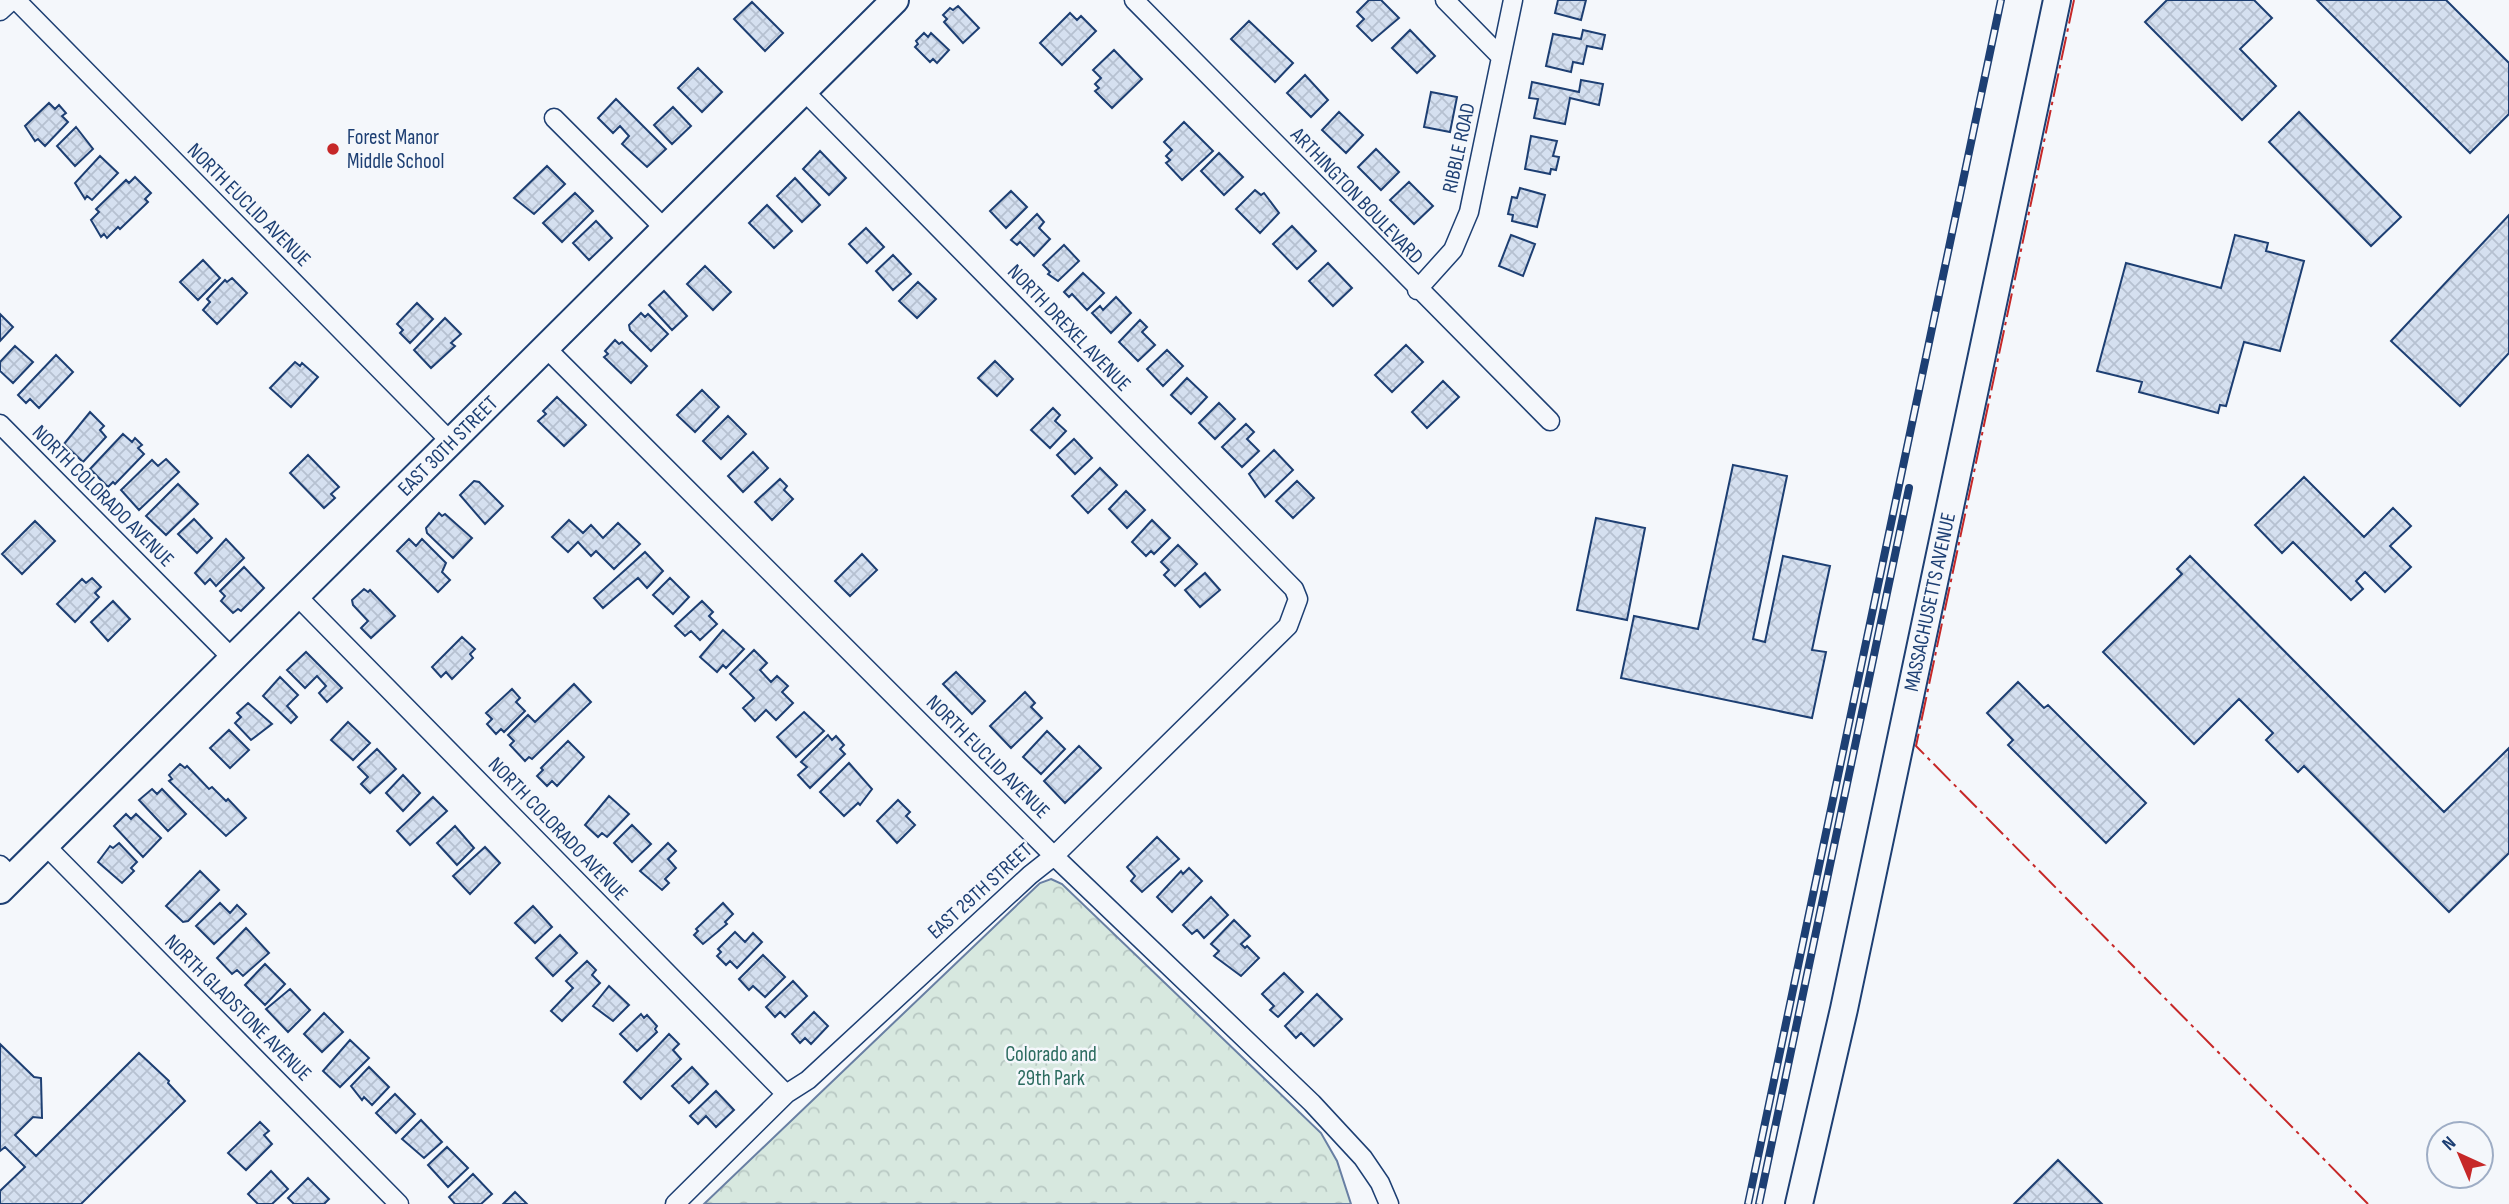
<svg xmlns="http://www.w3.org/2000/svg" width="2509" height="1204" viewBox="0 0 2509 1204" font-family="'Sofia Sans Condensed',sans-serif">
	<defs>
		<pattern id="park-crowns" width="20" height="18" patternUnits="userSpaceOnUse" patternTransform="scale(1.75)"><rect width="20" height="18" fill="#d7e8df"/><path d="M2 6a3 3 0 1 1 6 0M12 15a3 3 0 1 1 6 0" fill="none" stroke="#b8c8c3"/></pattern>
		<pattern id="building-cross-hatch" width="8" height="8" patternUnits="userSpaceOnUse" patternTransform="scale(1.75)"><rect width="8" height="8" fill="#d5e0f0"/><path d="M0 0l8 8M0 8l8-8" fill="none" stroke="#b6c1d1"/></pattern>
	</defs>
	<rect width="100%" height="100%" fill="#f4f7fb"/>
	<path fill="url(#park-crowns)" stroke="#687fa3" stroke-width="2" d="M1051,879L1062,884L1321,1133L1337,1161L1351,1204H704L1040,883Z"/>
	<path fill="url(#building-cross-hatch)" stroke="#1d3f73" stroke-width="2" d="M1369,0H1381L1399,18L1372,41L1357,26L1364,19L1357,12Z
		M1558,0H1586L1581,20L1555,13Z
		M2167,0H2254L2272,18L2240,49L2276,86L2242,120L2145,22Z
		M2317,0H2446L2509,63V114L2470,153Z
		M752,2L783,33L765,51L734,19Z
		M958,6L979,28L963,43L944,22L947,19L943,15L950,8L953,10Z
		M1070,13L1077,20L1081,16L1096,31L1062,65L1040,43Z
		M1249,21L1293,63L1275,82L1231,39Z
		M1410,30L1435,56L1417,73L1392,48Z
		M1583,30L1605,35L1602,49L1587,46L1583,64L1573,62L1571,72L1546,66L1553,34L1581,39Z
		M924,33L928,37L931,33L949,50L937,63L933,59L930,62L915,47L918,44L916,41Z
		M1114,50L1142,79L1112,108L1095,91L1099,88L1095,84L1101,78L1093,70Z
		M698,68L722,92L702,112L678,88Z
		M1305,75L1328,100L1311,117L1287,93Z
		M1581,80L1603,84L1599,105L1570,98L1565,124L1534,118L1538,99L1529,98L1532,82L1579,92Z
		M1431,92L1457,97L1450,132L1424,127Z
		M616,99L666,149L647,167L622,144L629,136L620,126L613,133L598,118Z
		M49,103L55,109L59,105L66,113L62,116L68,122L45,146L38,139L35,141L25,126Z
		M673,107L691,126L672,144L654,125Z
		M1339,112L1363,135L1346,153L1322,130Z
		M2299,112L2401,217L2371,246L2269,142Z
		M1184,122L1213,151L1182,180L1166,163L1170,160L1166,156L1172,150L1164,142Z
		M76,127L93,149L75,166L57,146Z
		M1531,136L1557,141L1553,156L1559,157L1556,170L1551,169L1550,174L1525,169Z
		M1376,149L1399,172L1381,190L1358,167Z
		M820,151L846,178L829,195L803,169Z
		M1219,153L1243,177L1224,195L1201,171Z
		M100,156L118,173L92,200L87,196L85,199L75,183Z
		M547,166L565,184L534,214L514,198Z
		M135,177L151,193L145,199L148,202L120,229L118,227L107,238L104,234L101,237L91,220L99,212L96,209L126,180L129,183Z
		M795,178L820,205L802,222L777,196Z
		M1409,182L1433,206L1414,224L1390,200Z
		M1520,188L1545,195L1537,227L1512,221L1513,215L1508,214L1512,197L1517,198Z
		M1255,190L1261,195L1264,193L1279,213L1260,233L1236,209Z
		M1011,191L1027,207L1006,228L990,211Z
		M575,193L593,211L562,242L543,223Z
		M767,205L792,231L774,248L749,223Z
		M1037,214L1044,222L1039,228L1050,239L1034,256L1020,242L1017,245L1011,240Z
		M2509,215V353L2460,406L2391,341Z
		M596,221L612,238L589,260L573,243Z
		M1292,226L1316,251L1297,269L1273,244Z
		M866,228L884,247L867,263L849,244Z
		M1511,235L1535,244L1523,276L1499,266Z
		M2235,235L2268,243L2266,251L2304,261L2280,351L2244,342L2226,406L2220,405L2218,413L2139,392L2142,382L2097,371L2126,263L2221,288Z
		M1064,245L1079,261L1058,281L1048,274L1050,272L1043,265Z
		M893,255L911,274L893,290L876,271Z
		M203,260L220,278L198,300L180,282Z
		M1328,263L1352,288L1333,306L1309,281Z
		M705,266L731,292L713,310L687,284Z
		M1083,273L1104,293L1087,310L1072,294L1069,297L1064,292Z
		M232,278L247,293L217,324L203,310L210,302L207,299L225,280L227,282Z
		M918,282L936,299L917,318L899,301Z
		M664,291L687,316L672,330L649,305Z
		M1116,297L1131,313L1111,333L1092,313L1100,306L1103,310Z
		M417,303L433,319L410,343L400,333L403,330L397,324Z
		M641,313L645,317L648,314L668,334L651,351L630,330L629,325Z
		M0,314L13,327L0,341Z
		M445,318L461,334L451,343L455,346L431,368L414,350Z
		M1140,320L1147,327L1142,332L1155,345L1138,361L1119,342Z
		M615,340L619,344L622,342L647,366L631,383L604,357L608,354L605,351Z
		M1406,345L1423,362L1392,392L1375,375Z
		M15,346L33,362L13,383L0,371V362Z
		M1167,350L1183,366L1163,386L1147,369Z
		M56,355L73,372L39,408L30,399L26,403L18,395Z
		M995,361L1013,379L997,396L978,378Z
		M295,362L300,366L302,363L318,377L291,407L270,388Z
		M1187,378L1207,397L1191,414L1171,395Z
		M1443,381L1459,397L1427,428L1412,412Z
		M702,390L719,407L695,432L677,415Z
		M557,397L586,425L564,446L538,421L546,414L543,411Z
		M1219,403L1235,419L1215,439L1199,423Z
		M1053,408L1060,415L1055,421L1066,431L1050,448L1031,430Z
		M90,412L104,426L100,430L106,437L83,462L64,444Z
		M728,416L746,434L721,459L703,441Z
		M1246,424L1254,432L1247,439L1259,451L1242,467L1222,447Z
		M123,434L132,442L135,438L142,445L138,448L144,454L115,484L113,482L108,487L90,469Z
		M1074,439L1092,458L1075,474L1057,455Z
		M1274,450L1293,470L1265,497L1249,474Z
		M753,452L768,468L743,492L728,476Z
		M308,455L339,487L331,494L335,498L324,508L290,473Z
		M166,459L179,472L139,510L121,490L152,460L158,466Z
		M1733,465L1787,476L1753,639L1765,642L1783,556L1830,566L1812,650L1826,652L1812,718L1621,678L1634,616L1698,629Z
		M1100,468L1117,485L1088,513L1072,496Z
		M2304,477L2364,537L2393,508L2411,526L2390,546L2411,567L2385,592L2365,572L2356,581L2363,589L2351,600L2293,542L2282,553L2255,525Z
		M780,479L787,486L784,490L793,499L772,520L755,502Z
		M474,481L479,482L503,506L485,524L460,495Z
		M1297,481L1314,498L1293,518L1276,501Z
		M178,484L198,504L166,535L146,516Z
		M1126,491L1145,510L1127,528L1109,509Z
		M439,513L442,516L445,514L472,538L453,558L427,533L426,528Z
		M1596,518L1645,528L1627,620L1577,610Z
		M194,519L212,538L197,553L178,534Z
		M569,520L583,533L591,525L603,538L618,523L640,544L614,569L596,551L591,556L578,542L568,552L552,537Z
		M1152,520L1170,538L1154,554L1151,551L1146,556L1132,542Z
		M35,521L55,541L22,574L2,554Z
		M226,539L244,558L216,586L210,579L205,584L195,573Z
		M409,539L416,546L422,539L446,563L442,572L450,580L438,592L397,551Z
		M1178,545L1197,564L1175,586L1164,575L1169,570L1161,562Z
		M645,552L663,571L647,588L638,578L603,608L594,598Z
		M862,554L877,570L850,596L835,581Z
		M2190,556L2444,812L2509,748V853L2449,912L2304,766L2298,772L2266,740L2273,733L2239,699L2194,744L2103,652L2182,574L2177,569Z
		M244,567L264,588L241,611L238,609L233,613L221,601L225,596L220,591Z
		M1205,573L1220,590L1200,607L1185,590Z
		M92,578L101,587L95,593L99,597L75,622L57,604L82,579L86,583Z
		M670,578L689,597L673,614L653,595Z
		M364,589L368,592L370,590L395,616L371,638L361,628L368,621L353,605L352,600Z
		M113,601L130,619L108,641L91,622Z
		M702,601L713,612L709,616L717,624L700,640L691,631L685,636L675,626Z
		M723,630L744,649L726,668L723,665L717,672L700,657Z
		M462,637L475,649L470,654L473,658L452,679L446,672L441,677L432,667Z
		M754,650L767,663L760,670L771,682L777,676L788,686L782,692L793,703L776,720L766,710L755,721L743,708L754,698L730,674Z
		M306,652L342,688L327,702L319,693L326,686L317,676L305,688L287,670Z
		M956,672L985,701L972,714L943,684Z
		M280,677L298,695L287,706L297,717L291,723L263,696Z
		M2018,682L2044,708L2048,705L2146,803L2106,843L2008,745L2013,740L1987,713Z
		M574,684L591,702L532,759L529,757L525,761L510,745L514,741L508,735L528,715L535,722Z
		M512,689L520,698L516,702L525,711L504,732L501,729L496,734L487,724L492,719L486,713Z
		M1025,692L1035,703L1031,707L1042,718L1011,748L990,726Z
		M248,703L272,724L251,740L235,723L241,717L237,713Z
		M804,712L824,731L796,757L777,737Z
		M348,722L370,743L353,760L331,740Z
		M229,730L249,750L230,768L210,748Z
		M1047,731L1065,749L1041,774L1023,757Z
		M828,735L832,740L836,736L844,745L840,749L845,754L810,788L798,775L807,767L801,762Z
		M568,741L584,757L557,786L552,781L547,786L537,776L543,770L541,768Z
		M1079,746L1101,768L1065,803L1044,781Z
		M377,749L396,769L370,793L361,784L368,777L358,767Z
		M849,763L872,789L860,805L858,803L844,816L820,792Z
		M180,764L185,768L187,766L209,789L212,787L226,801L228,799L246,818L226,836L169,781L172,779L169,775Z
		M403,775L420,793L403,811L386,793Z
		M152,789L157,794L162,789L186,814L168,831L139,800Z
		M609,796L629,814L607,837L602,833L598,837L585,825Z
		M433,797L447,811L410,845L397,831Z
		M898,800L910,812L906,816L915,825L897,843L877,821Z
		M126,814L131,819L136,814L161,838L143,857L114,826Z
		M632,825L651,844L632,862L614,843Z
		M455,826L474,848L457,865L437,843Z
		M1157,837L1179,859L1142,892L1131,881L1135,876L1127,867Z
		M119,843L137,862L131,868L134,871L122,883L98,862L110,846L113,848Z
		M668,843L676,851L668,859L676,868L665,879L669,883L662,890L640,871Z
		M485,847L500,863L470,894L453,876Z
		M1189,868L1202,881L1172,912L1157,897L1181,871L1183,874Z
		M200,871L219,890L188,921L183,922L166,906Z
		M1211,897L1228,915L1204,938L1197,930L1192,934L1183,925Z
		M220,903L230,913L237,905L246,914L214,944L196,926Z
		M723,903L733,914L725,922L727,924L703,944L694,935L698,931L696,929Z
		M533,906L552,927L535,943L515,923Z
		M1234,920L1250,936L1241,944L1245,948L1247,946L1259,958L1241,976L1214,956L1219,951L1211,944Z
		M246,928L269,953L243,976L237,970L232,974L217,958Z
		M735,932L745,942L753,933L762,942L737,968L730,961L726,965L717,956L721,952L718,949Z
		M560,935L577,953L553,976L536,958Z
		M763,955L785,977L765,997L753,986L749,990L739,979Z
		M587,961L596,970L592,975L600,983L562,1021L551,1011L573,988L566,981Z
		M265,964L285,984L265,1005L245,985Z
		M1284,973L1303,992L1278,1017L1270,1010L1274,1006L1262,994Z
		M793,981L807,996L785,1017L780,1012L775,1017L766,1007Z
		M609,986L629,1005L613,1021L593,1006Z
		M290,989L310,1010L288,1032L266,1009Z
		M1317,994L1342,1019L1314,1046L1301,1033L1296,1038L1285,1026Z
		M814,1012L828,1026L811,1044L805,1038L800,1043L792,1034Z
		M324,1013L343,1032L322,1052L304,1034Z
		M641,1014L644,1018L647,1015L657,1026L655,1029L657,1032L637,1051L620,1034Z
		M669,1034L679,1044L673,1050L681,1059L641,1099L624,1082Z
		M350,1040L369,1058L340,1087L323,1071Z
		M0,1044L34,1077L41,1078L42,1118L33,1117L15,1135L36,1156L139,1053L169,1081L168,1083L185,1101L81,1204H0V1191L25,1167L5,1147L0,1151Z
		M369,1067L389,1087L372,1105L364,1097L362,1100L351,1086Z
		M692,1067L708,1084L689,1103L672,1086Z
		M716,1091L734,1110L716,1127L706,1116L698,1124L690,1116Z
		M395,1094L415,1114L396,1133L376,1113Z
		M421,1120L442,1142L424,1158L402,1139Z
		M260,1122L269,1131L264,1135L272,1144L246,1170L228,1153Z
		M447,1147L468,1168L448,1187L428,1165Z
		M2058,1160L2102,1204H2014Z
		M271,1171L288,1189L272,1204H258L248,1194Z
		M473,1174L492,1194L481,1204H455L449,1197Z
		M308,1178L329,1199L324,1204H294L288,1198Z
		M515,1192L527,1204H503Z"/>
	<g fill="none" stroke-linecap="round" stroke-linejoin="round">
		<g stroke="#1d3f73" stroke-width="21">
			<path id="minor" d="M16,0L451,442
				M1134,0L1550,421
				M1445,0L1501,57
				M0,11L12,0
				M554,118L665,229
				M1417,290L1453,250L1469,212L1513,0
				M546,348L1054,856L1312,1103L1363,1158L1380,1183L1389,1204
				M0,424L233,659
				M297,596L786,1094
				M45,845L399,1204
				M0,865L13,878
				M675,1204L786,1094L808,1080L1030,875L1054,856L1288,626L1298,599L1294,589L804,91"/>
		</g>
		<g stroke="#1d3f73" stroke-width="30">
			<path id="secondary" d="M0,890L895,0
				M1799,1204L1844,1009L2057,0"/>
		</g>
		<use href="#minor" stroke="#f4f7fb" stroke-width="18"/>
		<use href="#secondary" stroke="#f4f7fb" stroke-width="26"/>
		<g stroke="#1d3f73" stroke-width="8">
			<path id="rail" d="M1748,1204L2001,0
				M1759,1204L1909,488"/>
		</g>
		<use href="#rail" stroke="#f4f7fb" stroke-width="5" stroke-dasharray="16" stroke-linecap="butt"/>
		<path stroke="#c62828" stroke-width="2" stroke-dasharray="24 5 3.5 5" stroke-linecap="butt" d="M2074,0L1916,746L2368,1204"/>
	</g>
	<circle fill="#c62828" stroke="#f4f7fb" stroke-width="2.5" cx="333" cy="149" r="7"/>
	<g text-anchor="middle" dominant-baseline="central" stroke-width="5" stroke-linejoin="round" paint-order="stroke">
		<g font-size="21" fill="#1d3f73" stroke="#f4f7fb" text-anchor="start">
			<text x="347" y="137">Forest Manor<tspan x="347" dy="24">Middle School</tspan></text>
		</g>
		<g font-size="21" fill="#1d3f73" stroke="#f4f7fb">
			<text transform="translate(1459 148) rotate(-78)">RIBBLE ROAD</text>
			<text transform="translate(1357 196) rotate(46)">ARTHINGTON BOULEVARD</text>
			<text transform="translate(249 205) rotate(45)">NORTH EUCLID AVENUE</text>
			<text transform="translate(1069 328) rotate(46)">NORTH DREXEL AVENUE</text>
			<text transform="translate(448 446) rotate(-45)">EAST 30TH STREET</text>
			<text transform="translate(103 496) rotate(45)">NORTH COLORADO AVENUE</text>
			<text transform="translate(1930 602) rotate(-78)">MASSACHUSETTS AVENUE</text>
			<text transform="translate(988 757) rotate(45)">NORTH EUCLID AVENUE</text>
			<text transform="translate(558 829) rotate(46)">NORTH COLORADO AVENUE</text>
			<text transform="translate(980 891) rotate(-42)">EAST 29TH STREET</text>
			<text transform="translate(238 1008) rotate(45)">NORTH GLADSTONE AVENUE</text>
		</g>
		<g font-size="21" fill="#2c6c60" stroke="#f4f7fb">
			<text x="1051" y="1054">Colorado and<tspan x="1051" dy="24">29th Park</tspan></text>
		</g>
	</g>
	<g transform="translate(2460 1155) rotate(316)"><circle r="33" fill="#f4f7fb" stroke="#9eadc5" stroke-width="2"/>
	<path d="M0-5L12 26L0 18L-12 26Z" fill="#c62828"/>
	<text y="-10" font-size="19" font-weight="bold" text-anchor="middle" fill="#1d3f73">N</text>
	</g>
</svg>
